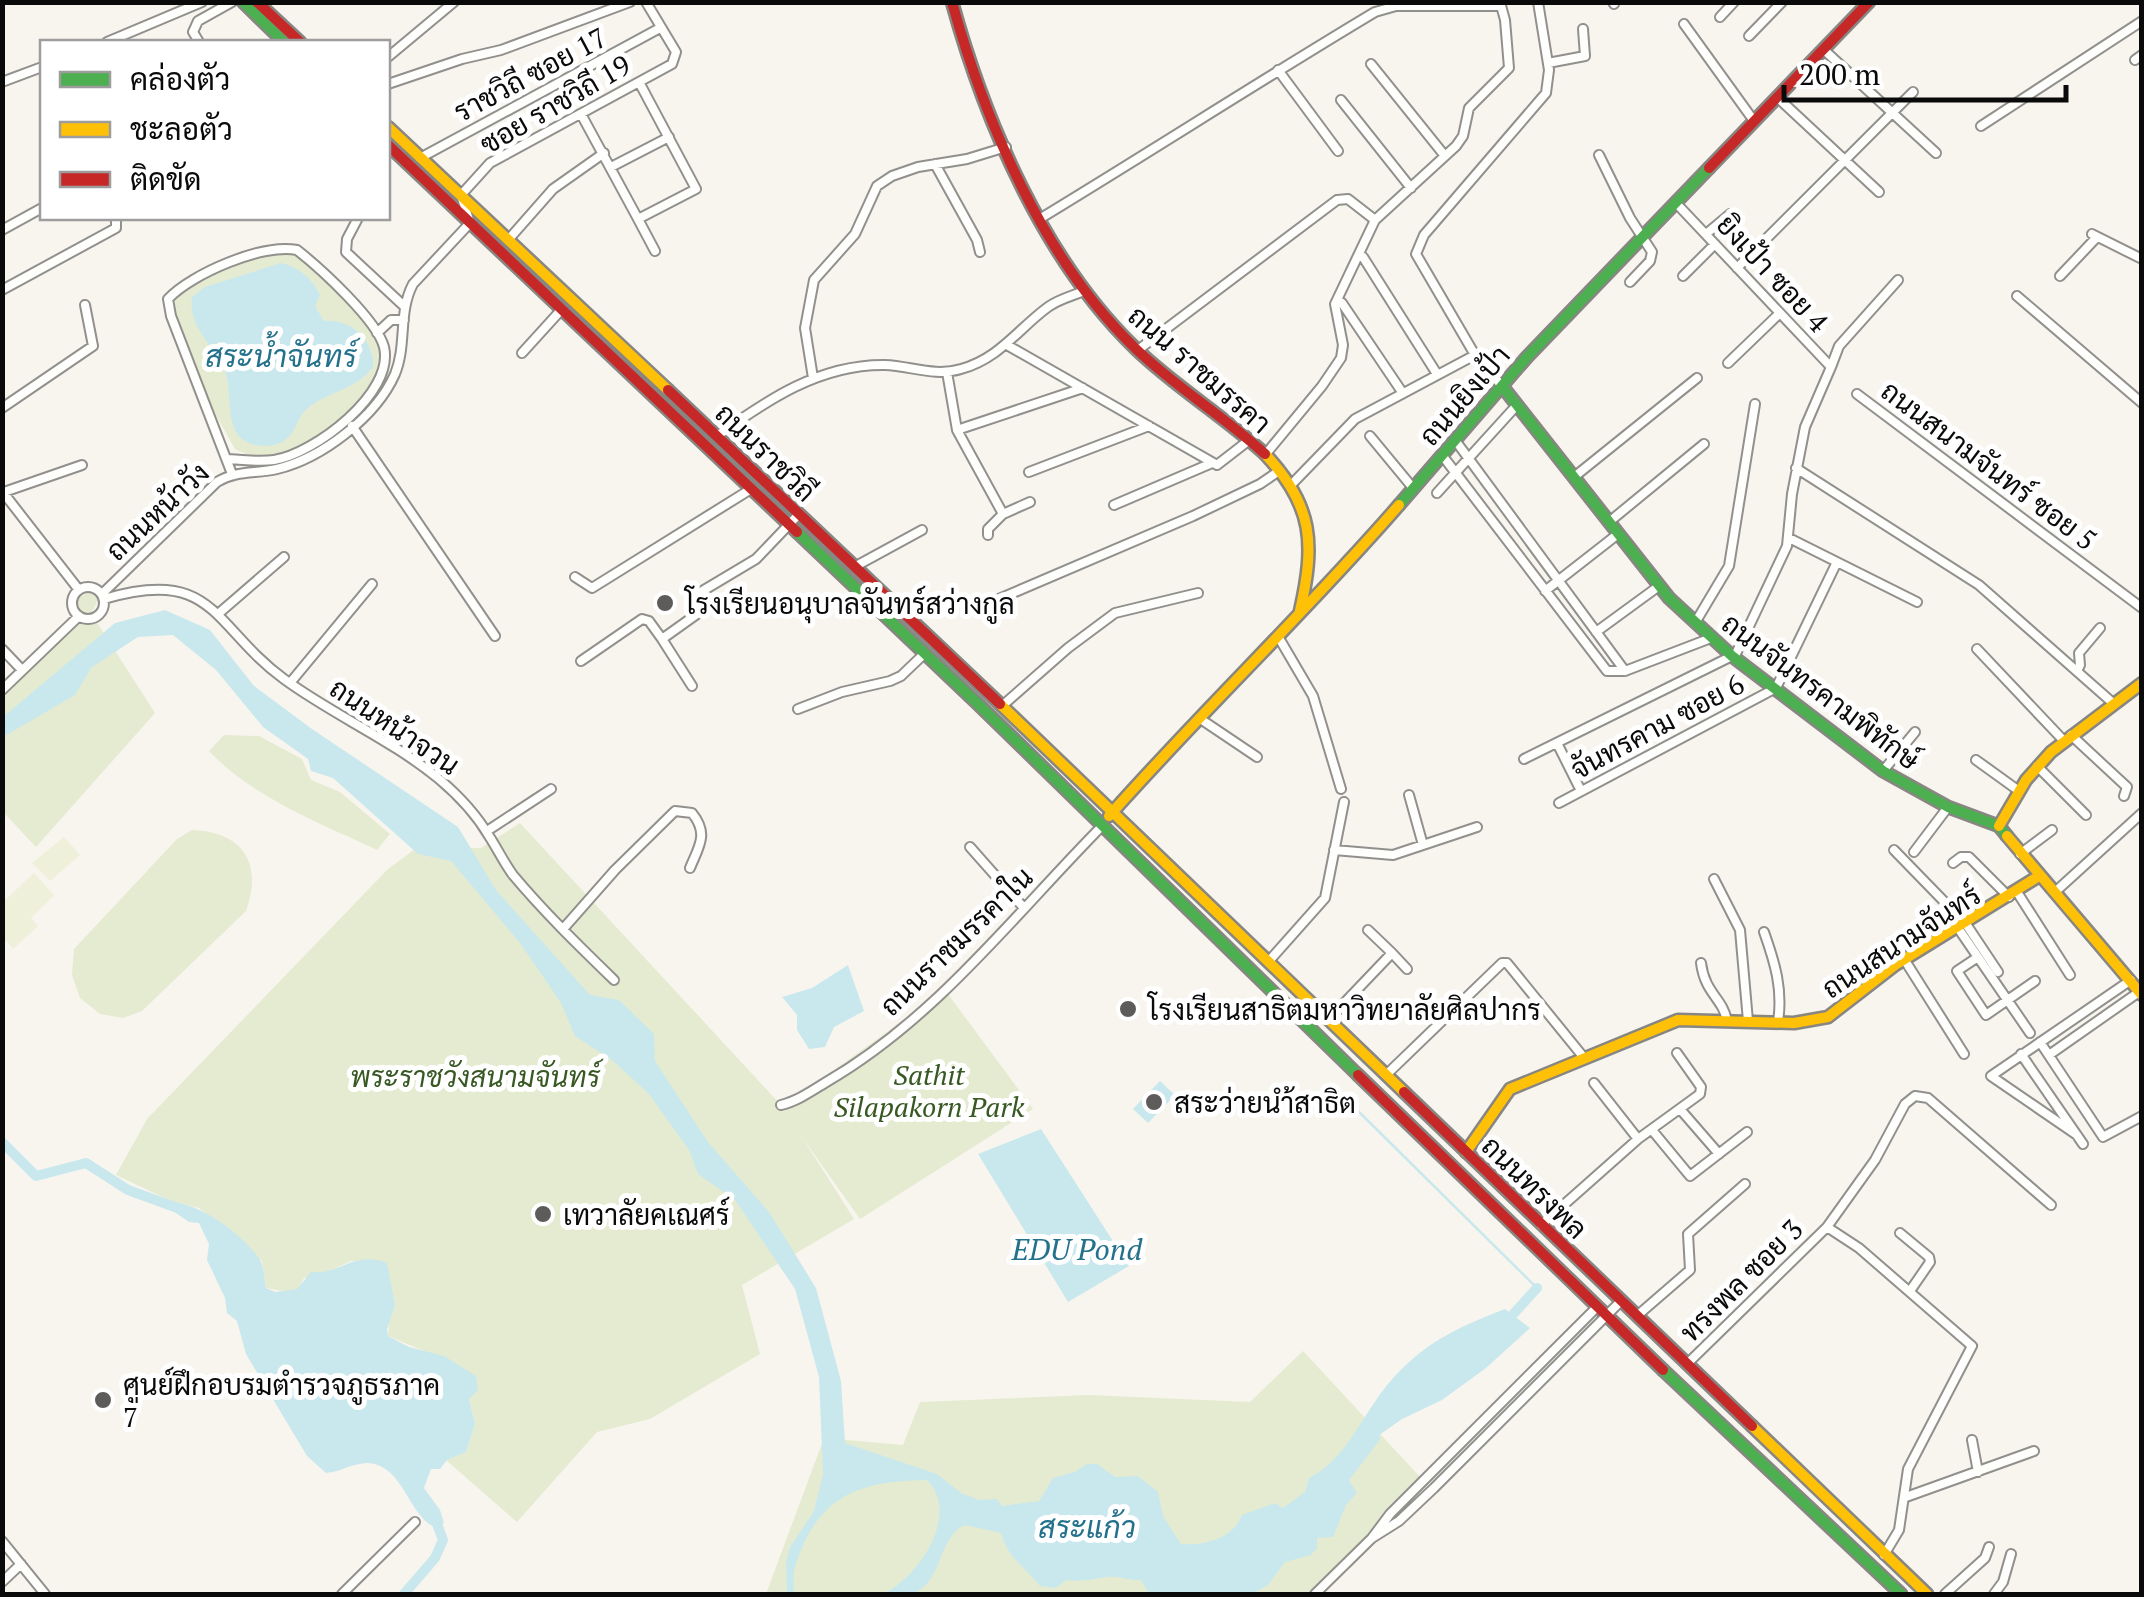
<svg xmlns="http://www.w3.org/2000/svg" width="2144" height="1597" viewBox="0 0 2144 1597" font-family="'PT Serif',Sarabun,serif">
	<rect width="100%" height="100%" fill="#f8f5ee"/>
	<path fill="#e5ebd0" d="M287,249C312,261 377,320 382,347C384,355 382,371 380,378C374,400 308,451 287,456C268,461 252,458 235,449C211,404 174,351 171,299C191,273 255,253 287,249Z
		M89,592L98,599L92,613L94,618L155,713L36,847L3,812V689L80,613L76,606L77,599Z
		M224,735L259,736L302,759L311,780L340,792L390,834L377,850C318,822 255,799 209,751Z
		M520,823L780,1104L794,1099L945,990L1033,1109L860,1219L802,1137L854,1219L742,1285L760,1354L650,1419L597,1432L517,1522L446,1460L466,1452L475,1424L469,1399L424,1351L388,1336L391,1289L386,1263L351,1261L325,1273L304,1278L298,1289L288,1292L266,1288L262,1261L199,1208L173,1202L116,1175L147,1119L388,869L415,849L481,848Z
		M192,830C244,832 263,864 246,911L142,1011L123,1018L100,1014L80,998L72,975L74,949L177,839Z
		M1303,1351L1421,1478L1390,1505L1372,1538L1315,1594H766L824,1438L903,1445L920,1402L1089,1395L1250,1402Z"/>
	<path fill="#eef0da" d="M64,837L80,855L50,881L32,863Z
		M34,873L54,895L31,918L38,926L13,949L3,937V902Z"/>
	<path fill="#c9e8ee" d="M281,263C299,267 312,278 320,295L315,306L324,321C351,319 374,339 373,367C356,390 329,391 308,408C297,416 297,431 286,439C278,446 267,447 256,445C219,438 236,391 223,366C211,342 188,327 192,297L205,287Z
		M165,610L210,630L254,686L312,729L458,827L496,890L590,995L619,1000L654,1034L655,1061L708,1142L769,1212L816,1288L841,1381L845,1443L937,1474L961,1493L979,1500L997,1499L1002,1506L1039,1501L1053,1478L1075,1472L1087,1464H1097L1115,1477L1138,1476L1158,1492L1163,1516L1181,1544C1203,1546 1233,1539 1242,1515L1275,1503L1283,1508L1305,1492L1309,1478C1346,1460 1362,1415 1388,1384C1423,1343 1456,1328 1505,1309L1530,1328L1486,1368L1442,1400L1402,1419L1375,1438L1346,1476L1357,1493L1346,1505L1333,1537L1317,1538V1548L1311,1555L1285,1562L1268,1585L1252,1594H1149L1141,1580C1129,1581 1119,1576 1108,1577C1093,1579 1082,1582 1066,1580L1056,1588L1040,1586C1024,1565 1008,1559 1001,1533L965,1525C938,1537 943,1579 916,1592C907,1597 893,1595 883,1594C919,1577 961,1514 927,1480C870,1481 826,1490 802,1548C795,1563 791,1578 795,1594H787L786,1561L790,1547L814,1511L823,1474L819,1377L795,1289L735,1200L698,1174L689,1150L649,1094L613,1061L575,1036L561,1003L520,943L451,861L418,854L333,778L311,771L308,759L263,727L216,670L173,635L138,637L92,667L75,695L3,737V717L115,623Z
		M848,965L864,1011L834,1027L825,1047L809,1049L797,1030V1015L782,997L812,988Z
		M1160,1081L1175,1095L1148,1123L1133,1109Z
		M1041,1129L1129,1266L1068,1302L978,1154Z
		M173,1202C204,1206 239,1232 259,1258C264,1265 264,1278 266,1288L275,1292L297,1289L311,1272C340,1275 354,1250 387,1263L395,1305L387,1329L388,1336L409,1347L444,1356L476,1376L478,1390L469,1399L475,1424L466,1452L447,1460L440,1469H431L424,1488L440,1510L444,1523L437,1528C408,1518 404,1463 366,1463C352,1464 339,1472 326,1473L307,1456L246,1354L237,1321L227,1313L225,1298L207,1260L209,1244L199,1223L189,1222L173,1211Z"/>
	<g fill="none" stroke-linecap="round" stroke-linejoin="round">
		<path stroke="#c9e8ee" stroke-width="2.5" d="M1352,1105L1537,1288"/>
		<path stroke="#c9e8ee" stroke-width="10" d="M2,1142L36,1176L86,1163L128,1190L183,1210
			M1506,1322L1537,1288
			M1339,1485L1375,1438
			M404,1594L435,1558L443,1540L434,1516"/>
		<g stroke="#91908d" stroke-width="12">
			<path id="street" d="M1613,2L1614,4
				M1720,17L1734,2
				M1684,24L1754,121
				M1749,36L1782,2
				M107,42L202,2
				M199,42L193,32L198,21L232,2
				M1823,49L1936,153
				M388,57L454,2
				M2135,60L2142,55
				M1548,63L1585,56L1583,29
				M1371,64L1445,156
				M1278,70L1338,151
				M2,82L42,67
				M388,84L462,59L501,50L630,2
				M1777,97L1879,192
				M1341,100L1411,188
				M581,114L638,219L696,189L639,82
				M1981,126L2142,21
				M1599,155L1630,218L1652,252L1650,261L1630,282
				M420,158L660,28
				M935,164L977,240L980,252
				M611,167L669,137
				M1676,203L1831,367L1805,427L1792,494L1787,546L1734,658
				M358,218L347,239L346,252L405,307
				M1041,218C1153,150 1263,79 1375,12L1396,6H1500
				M638,219L655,251
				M2,230L42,208
				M1706,234L1730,214
				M2092,234L2142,259
				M508,240L553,189L604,153
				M1363,257L1437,374
				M1737,268L1913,92
				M1683,276L1715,244
				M2060,276L2097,237
				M2,290L116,228V218
				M2017,296L2142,403
				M1342,303L1402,392
				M377,333L391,320H404
				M1007,345L1217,465L1248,441
				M1138,350L1337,200L1348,199L1375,220
				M522,353L562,309
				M1728,363L1780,313
				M1831,367L1839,346L1898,280
				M947,372L957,430L1003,514L988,529V535
				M813,378L805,328L814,280L855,234L877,186L892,176L918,167L967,159L1006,147
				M1502,386L1475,355L1416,254L1424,235L1546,93L1549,70L1538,2
				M1857,394L2142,608
				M2,408L93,346L85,305
				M352,426L495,636
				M957,430L1083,388
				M717,436C767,400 820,364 885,365C911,366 935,377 961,369C999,359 1019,328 1048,307C1059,299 1072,296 1084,291
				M1370,436L1413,488
				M1455,440L1625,671
				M1265,455L1322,386L1341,358L1343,345L1335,304L1375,220L1456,146L1463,136L1469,108L1509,68L1505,20L1500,2
				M1442,455L1607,671H1625L1711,638
				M228,459C242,460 259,462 274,460C314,454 395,393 384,347C377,320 320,268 297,250C263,243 191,274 168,299L171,316L232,474
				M1796,468L1979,585L2114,704
				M1029,472L1149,426
				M1574,477L1697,378
				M1291,485L1355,419L1475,355
				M2,491L79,590
				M4,492L82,465
				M1437,493L1517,405
				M1114,505L1212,463
				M1003,514L1030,502
				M1609,522L1704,444
				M1789,538L1917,602
				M856,566L922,530
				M575,577L592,588L751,489
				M72 603a16 16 0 1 1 32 0a16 16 0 1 1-32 0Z
				M1545,591L1618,534
				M102,594L217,482C236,470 256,474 277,469C322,458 376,417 395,374C407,345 398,312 413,284L470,223L461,195L490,163L672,64L676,52L646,2
				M104,599C215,566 212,626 284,679C333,715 392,740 439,779C458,795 476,814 489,836C497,848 504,863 513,875C544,912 579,946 614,980
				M994,601L1193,516L1260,484L1279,471
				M218,614L284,557
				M1695,623L1729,566L1755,404
				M1596,632L1659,586
				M1279,638L1313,696L1341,789
				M2,649L22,670
				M1977,649L2064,741
				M581,661L642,619L649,621L662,639
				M2077,671L2080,665L2079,653L2100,628
				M290,683L372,584
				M692,686L662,639L697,614L694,596L756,559L799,514
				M2,690L79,616
				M1002,706L1068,648L1115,613L1198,593
				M798,709L842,692L890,681L901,676L924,654
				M1199,718L1257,757
				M2071,735L2127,787L2124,796
				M1557,743L1581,791
				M1524,759L1732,656
				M1976,760L2019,791
				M2037,766L2086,815
				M1883,771L1915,732
				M1409,795L1423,845
				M1559,803L1776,688L1836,564
				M487,831L551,789
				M970,847L1024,908
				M1334,850L1393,855L1477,827
				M1894,850L1966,924L1998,972
				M1914,852L1948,807
				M2020,854L2052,830
				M1953,863L1961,857H1969L2009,897
				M1714,879L1740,930L1748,1021
				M2017,892L2070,975
				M2055,892L2142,813
				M1958,928L2030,1033
				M563,929L615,870L675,811L692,813C709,834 699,846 690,868
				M1368,930L1392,953
				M1764,932C1775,963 1783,989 1778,1022
				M1978,957L1957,971L1986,1015L2035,981
				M1904,959L1964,1054
				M1269,961L1325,898L1344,802
				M1701,963C1705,994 1723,998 1727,1021
				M1329,1019L1392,953L1407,969
				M2040,1042L2103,1137L2142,1116
				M2021,1054L2083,1144
				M2049,1055L2139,992
				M1386,1075L1502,963H1507L1585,1059
				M1594,1083L1638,1139
				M781,1105C798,1101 813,1090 828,1081C936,1018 1015,914 1102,826
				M1680,1109L1719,1154
				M1652,1130L1690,1176L1747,1132
				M2077,1135L1991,1076L2131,980
				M1541,1225L1638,1139L1700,1094L1701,1087L1677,1053
				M1827,1227L1859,1248L1972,1346L1908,1469L1899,1530L1884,1555
				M1900,1233L1929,1257L1930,1262L1910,1291
				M1596,1308L1390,1514L1372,1538L1399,1521L1434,1488L1622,1300
				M1638,1315L1690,1270L1688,1234L1745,1184
				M1687,1364L1827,1227L1875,1160L1905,1104L1915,1096L1928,1098L2051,1205
				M1972,1440L1978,1472
				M1906,1497L2034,1451
				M2,1541L45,1594
				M2,1582L21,1564
				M342,1594L415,1522
				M1315,1594L1372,1538
				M1945,1594L1985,1558L1989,1547
				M1994,1594L2003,1582L2011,1554"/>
		</g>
		<g stroke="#888683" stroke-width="15">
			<path id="fast" d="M243,2L284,42
				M1502,386L1669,598L1732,656L1883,771L1948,807L1999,826L2007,836
				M1399,505L1527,357L1709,168
				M797,532L977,703L1358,1075
				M1663,1370L1901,1594"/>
		</g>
		<g stroke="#888683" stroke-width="15">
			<path id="slow" d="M388,127L668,390
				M1265,454C1314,506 1315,544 1300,611
				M1000,704L1404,1092
				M1109,816C1203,710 1306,612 1399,505
				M1999,826L2026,780L2051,752L2142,683
				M2007,836L2142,995
				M1466,1152L1510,1089L1678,1020L1794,1023L1828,1017L1895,965L2039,876
				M1752,1426L1927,1594"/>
		</g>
		<g stroke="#888683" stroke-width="15">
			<path id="jam" d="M257,2L300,42
				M952,2C985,122 1044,260 1135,348C1175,387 1224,416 1265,454
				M388,145L797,532
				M1709,168L1869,2
				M668,390L1000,704
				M1358,1075L1663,1370
				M1404,1092L1752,1426"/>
		</g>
		<use href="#street" stroke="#fefefc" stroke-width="8"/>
		<use href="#fast" stroke="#4caf50" stroke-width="10"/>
		<use href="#slow" stroke="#ffc107" stroke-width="10"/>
		<use href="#jam" stroke="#c62828" stroke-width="10"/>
	</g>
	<g fill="#5d5c5a" stroke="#fff" stroke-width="4">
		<circle cx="665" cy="603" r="10"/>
		<circle cx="1128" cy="1009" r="10"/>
		<circle cx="1154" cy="1102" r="10"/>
		<circle cx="543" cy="1214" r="10"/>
		<circle cx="103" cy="1400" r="10"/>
	</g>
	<g text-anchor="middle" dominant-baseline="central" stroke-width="10" stroke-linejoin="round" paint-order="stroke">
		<g font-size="28" fill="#0a0a0a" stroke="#fff">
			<text transform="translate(530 74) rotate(-28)">ราชวิถี ซอย 17</text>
			<text transform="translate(555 104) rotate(-30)">ซอย ราชวิถี 19</text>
			<text transform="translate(1773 273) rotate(47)">ยิงเป้า ซอย 4</text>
			<text transform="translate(1200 369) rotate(41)">ถนน ราชมรรคา</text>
			<text transform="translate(1464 395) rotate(-49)">ถนนยิงเป้า</text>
			<text transform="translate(766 452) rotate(44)">ถนนราชวิถี</text>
			<text transform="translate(1989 465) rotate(37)">ถนนสนามจันทร์ ซอย 5</text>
			<text transform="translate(157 511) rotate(-43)">ถนนหน้าวัง</text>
			<text transform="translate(1821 691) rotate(37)">ถนนจันทรคามพิทักษ์</text>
			<text transform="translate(395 726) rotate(34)">ถนนหน้าจวน</text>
			<text transform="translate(1657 726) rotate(-28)">จันทรคาม ซอย 6</text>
			<text transform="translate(956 941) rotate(-44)">ถนนราชมรรคาใน</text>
			<text transform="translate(1901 941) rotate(-33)">ถนนสนามจันทร์</text>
			<text transform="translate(1535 1187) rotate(44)">ถนนทรงพล</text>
			<text transform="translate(1741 1280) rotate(-45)">ทรงพล ซอย 3</text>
		</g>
		<g font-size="28" fill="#0a0a0a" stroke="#fff" text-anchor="start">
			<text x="685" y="603">โรงเรียนอนุบาลจันทร์สว่างกูล</text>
			<text x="1148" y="1009">โรงเรียนสาธิตมหาวิทยาลัยศิลปากร</text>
			<text x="1174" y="1102">สระว่ายนำ้สาธิต</text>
			<text x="563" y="1214">เทวาลัยคเณศร์</text>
			<text x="123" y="1384">ศูนย์ฝึกอบรมตำรวจภูธรภาค<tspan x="123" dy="32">7</tspan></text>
		</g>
		<g font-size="28" font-style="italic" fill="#385923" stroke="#fff">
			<text x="929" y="1074">Sathit<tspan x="929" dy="32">Silapakorn Park</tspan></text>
			<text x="475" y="1076">พระราชวังสนามจันทร์</text>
		</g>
		<g font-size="30" font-style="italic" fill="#24718c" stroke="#fff">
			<text x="281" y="356">สระน้ำจันทร์</text>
			<text x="1077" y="1249">EDU Pond</text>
			<text x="1087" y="1527">สระแก้ว</text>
		</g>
	</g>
	<rect width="2144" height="1597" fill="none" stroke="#0a0a0a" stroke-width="10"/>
	<rect x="40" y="40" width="350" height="180" fill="#ffffff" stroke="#9d9d9d" stroke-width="2.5"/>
	<rect x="60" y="72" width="50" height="15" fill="#4caf50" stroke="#9d9d9d" stroke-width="2.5"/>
	<text x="130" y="90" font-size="30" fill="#0a0a0a">คล่องตัว</text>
	<rect x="60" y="122" width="50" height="15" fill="#ffc107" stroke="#9d9d9d" stroke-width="2.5"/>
	<text x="130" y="140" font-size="30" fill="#0a0a0a">ชะลอตัว</text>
	<rect x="60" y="172" width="50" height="15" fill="#c62828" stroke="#9d9d9d" stroke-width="2.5"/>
	<text x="130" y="190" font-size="30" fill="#0a0a0a">ติดขัด</text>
	<path d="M1784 85v15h282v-15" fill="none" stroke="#0a0a0a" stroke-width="5"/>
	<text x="1799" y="85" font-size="30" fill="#0a0a0a" stroke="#ffffff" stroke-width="8" paint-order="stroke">200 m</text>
</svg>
